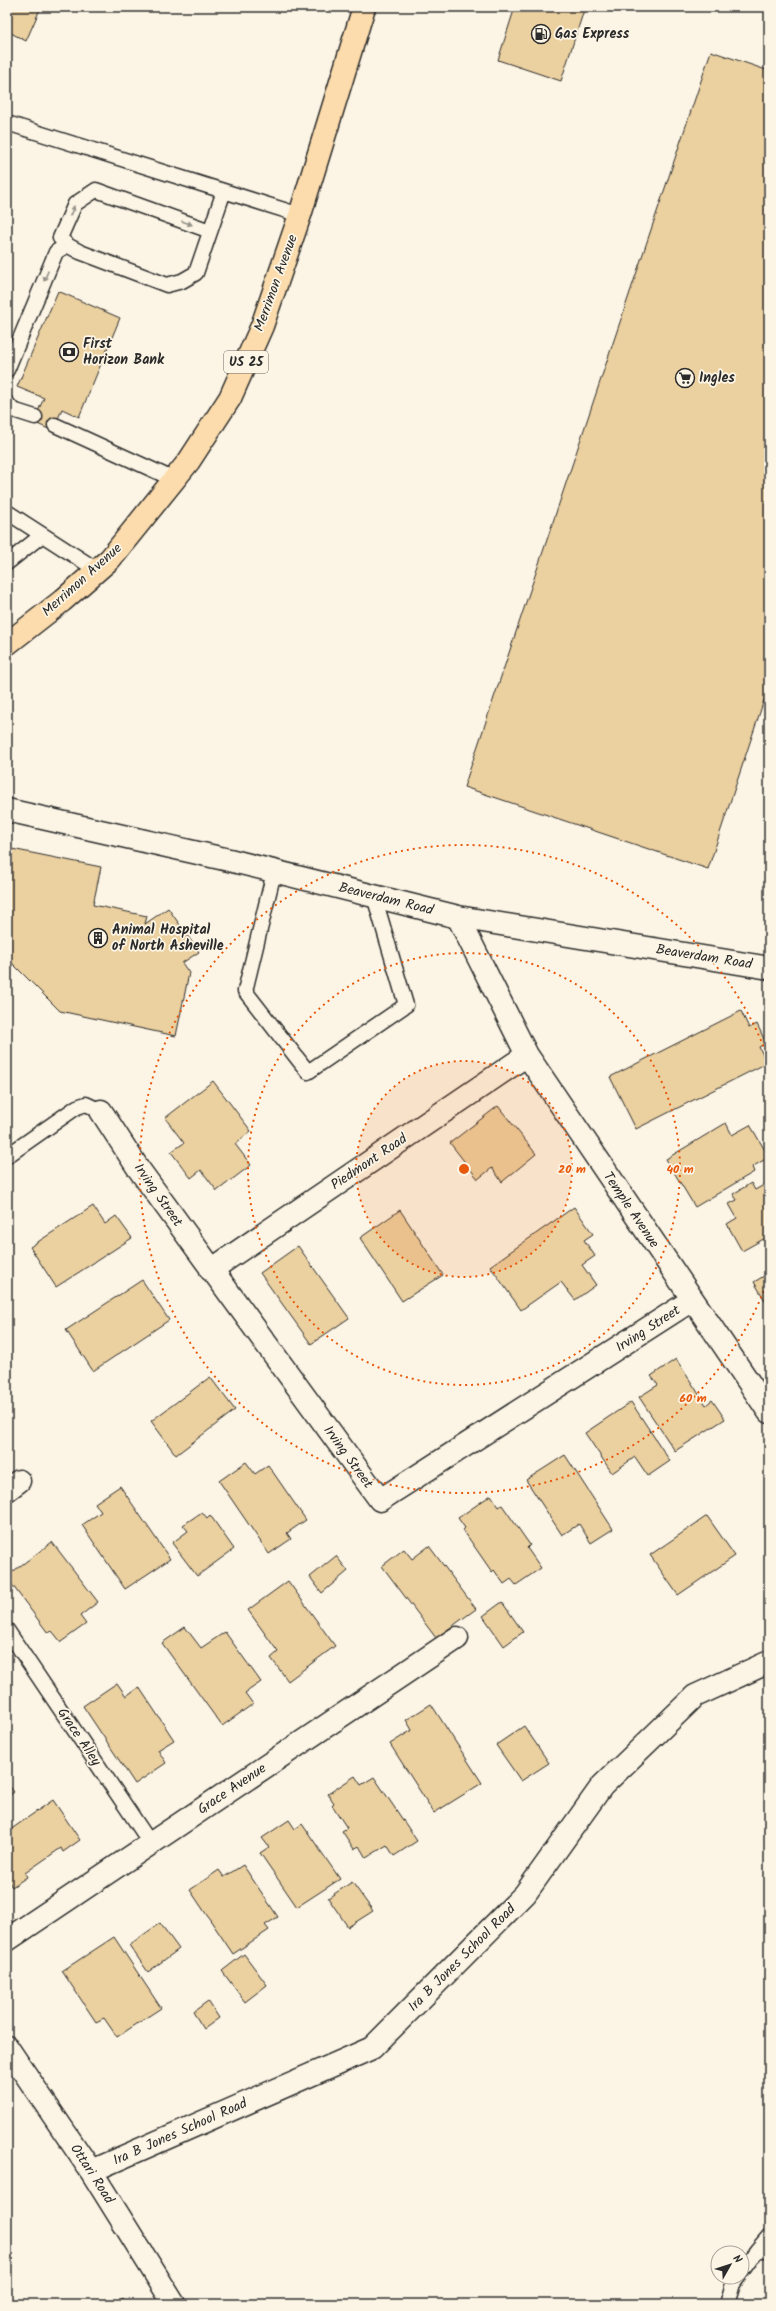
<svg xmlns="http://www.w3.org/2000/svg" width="776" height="2311" viewBox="0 0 776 2311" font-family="Kalam,sans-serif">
	<rect width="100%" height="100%" fill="#fcf5e5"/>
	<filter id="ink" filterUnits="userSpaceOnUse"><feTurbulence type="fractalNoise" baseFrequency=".025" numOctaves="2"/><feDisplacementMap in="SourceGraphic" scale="8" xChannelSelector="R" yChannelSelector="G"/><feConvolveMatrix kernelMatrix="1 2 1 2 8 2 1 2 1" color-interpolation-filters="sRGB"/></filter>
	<g filter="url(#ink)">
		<path fill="#ebd0a0" stroke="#2b2b2b" d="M7,7H41L26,41L7,31Z
			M515,7H585L561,81L498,60Z
			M711,51L769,71V685L708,869L464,787Z
			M58,291L120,318L79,417L62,409L53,431L33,422L44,398L17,387Z
			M7,848L101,867L93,905L147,916L145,924L168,908L199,952L182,963L189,973L176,1036L60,1011L7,958Z
			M741,1011L749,1028L757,1024L766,1043L759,1047L767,1063L636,1129L610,1077Z
			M213,1081L251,1131L235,1144L251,1165L217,1191L201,1170L191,1178L171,1152L184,1143L165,1118Z
			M498,1106L536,1154L502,1182L492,1168L478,1179L450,1143Z
			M726,1123L732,1135L750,1125L769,1157L752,1167L754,1172L695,1207L666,1159Z
			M769,1182V1236L742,1251L727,1224L737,1218L729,1204L737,1200L733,1194L751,1183L755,1190Z
			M93,1206L105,1224L116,1216L132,1238L56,1287L30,1247Z
			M574,1207L593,1234L584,1240L595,1256L582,1265L596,1285L575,1300L561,1282L521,1310L490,1266Z
			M400,1210L443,1275L402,1301L360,1238Z
			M298,1246L349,1318L311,1344L260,1273Z
			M769,1268V1307L754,1282L769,1273L767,1269Z
			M142,1280L169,1320L93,1371L66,1330Z
			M676,1359L706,1405L712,1400L725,1419L675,1451L639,1397L658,1385L651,1376Z
			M210,1377L235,1410L176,1455L151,1421Z
			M631,1402L670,1461L648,1476L635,1457L612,1473L585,1433Z
			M565,1455L613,1529L591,1543L579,1524L562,1535L526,1480Z
			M246,1462L255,1474L268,1465L306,1520L287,1533L291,1539L269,1554L219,1481Z
			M120,1486L170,1559L125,1589L82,1525L101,1512L95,1503Z
			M491,1495L499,1507L502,1505L530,1545L527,1548L541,1568L516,1585L511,1579L504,1584L494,1570L492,1572L463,1530L465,1528L458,1518Z
			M202,1512L207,1518L210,1515L234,1549L197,1576L172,1543L188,1531L183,1525Z
			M707,1516L735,1556L678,1595L650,1555Z
			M52,1542L98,1602L80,1616L86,1624L61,1642L52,1631L48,1633L7,1578V1576Z
			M429,1546L476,1609L436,1638L382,1566L404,1549L412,1559Z
			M336,1556L348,1571L322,1593L310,1577Z
			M288,1581L335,1646L288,1681L271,1658L278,1652L248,1610Z
			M502,1602L523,1632L504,1646L483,1616Z
			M185,1627L201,1648L225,1632L261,1682L245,1693L253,1704L222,1726L162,1643Z
			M117,1683L126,1696L139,1687L174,1740L158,1750L166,1763L135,1784L83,1706Z
			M431,1704L482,1783L434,1813L390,1744L412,1730L406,1720Z
			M524,1726L549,1763L521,1781L496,1745Z
			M355,1776L361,1785L374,1777L417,1841L394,1856L387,1845L366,1858L359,1846L354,1849L342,1831L347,1828L332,1805L334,1803L328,1794Z
			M7,1783L14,1792L7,1797Z
			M53,1800L80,1840L63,1852L61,1848L25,1873L27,1877L12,1887L9,1882L7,1883V1832Z
			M289,1820L295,1829L302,1824L340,1879L297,1907L260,1853L269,1847L262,1838Z
			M243,1865L278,1917L265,1925L269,1930L233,1954L190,1890L219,1870L224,1877Z
			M352,1882L373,1911L348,1927L328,1898Z
			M160,1923L179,1949L148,1972L129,1945Z
			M114,1937L161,2008L117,2037L104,2018L96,2022L62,1971Z
			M244,1954L267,1985L245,2002L222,1971Z
			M208,2001L219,2018L204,2029L193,2012Z
			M123,2298L127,2304H114Z"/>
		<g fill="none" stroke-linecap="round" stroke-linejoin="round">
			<g stroke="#2b2b2b" stroke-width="17">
				<path id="service" d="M7,123L300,215
					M210,231L96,190L75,204L60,238L67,245L80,252L167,285L182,281L196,273L224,191
					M7,370L56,252L67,245
					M7,403L13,410L35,417
					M55,425L175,480
					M7,512L97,570
					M7,563L41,536
					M274,872L245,991L308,1072L406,1005L374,896
					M7,1156L77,1107L86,1104L101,1111
					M7,1630L151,1844
					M769,2236L757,2250H769
					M742,2271L757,2250
					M727,2304L733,2284L738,2277"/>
			</g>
			<g stroke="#2b2b2b" stroke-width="25">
				<path id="minor" d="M458,917L527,1055L769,1412
					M101,1111L138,1168L380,1500L692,1300
					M211,1270L527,1055
					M7,1490L19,1481
					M7,1940L457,1638
					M7,2047L91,2171L174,2304
					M91,2171L372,2048L525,1894L602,1786L695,1696L769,1662"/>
			</g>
			<g stroke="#2b2b2b" stroke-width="25">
				<path id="tertiary" d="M7,810L229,860L458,917L769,968"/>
			</g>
			<g stroke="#2b2b2b" stroke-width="25">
				<path id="primary" d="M7,644L62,601L110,559L189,461L230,398L262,326L300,215L364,7"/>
			</g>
			<use href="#service" stroke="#fcf5e5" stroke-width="14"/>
			<use href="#minor" stroke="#fcf5e5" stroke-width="22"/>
			<use href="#tertiary" stroke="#fcf5e5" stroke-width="22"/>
			<use href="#primary" stroke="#fcdcac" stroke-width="22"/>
		</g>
		<defs><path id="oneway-solid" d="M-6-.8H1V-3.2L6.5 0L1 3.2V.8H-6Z"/></defs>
		<g fill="#949088">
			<use href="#oneway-solid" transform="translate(72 211) rotate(-67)"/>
			<use href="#oneway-solid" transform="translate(187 223) rotate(20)"/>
			<use href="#oneway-solid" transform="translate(46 276) rotate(113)"/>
		</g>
	</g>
	<circle cx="464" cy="1169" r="108" fill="#e8590c" fill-opacity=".12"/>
	<g fill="none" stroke="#e8590c" stroke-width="2" stroke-dasharray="2 4">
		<circle cx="464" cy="1169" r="108"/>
		<circle cx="464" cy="1169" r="216"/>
		<path d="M768 1280A324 324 0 1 1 768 1058"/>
	</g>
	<defs>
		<g id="fuel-ring" transform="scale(1)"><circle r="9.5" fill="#fcf5e5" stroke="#2b2b2b" stroke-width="1.5"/><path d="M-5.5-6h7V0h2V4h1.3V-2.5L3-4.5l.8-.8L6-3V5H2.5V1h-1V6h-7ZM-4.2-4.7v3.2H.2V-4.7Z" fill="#2b2b2b"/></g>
		<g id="bank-ring" transform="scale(1)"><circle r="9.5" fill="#fcf5e5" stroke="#2b2b2b" stroke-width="1.5"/><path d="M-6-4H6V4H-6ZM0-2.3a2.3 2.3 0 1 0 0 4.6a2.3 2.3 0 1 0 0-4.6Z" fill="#2b2b2b"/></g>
		<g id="supermarket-ring" transform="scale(1)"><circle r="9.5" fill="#fcf5e5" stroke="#2b2b2b" stroke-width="1.5"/><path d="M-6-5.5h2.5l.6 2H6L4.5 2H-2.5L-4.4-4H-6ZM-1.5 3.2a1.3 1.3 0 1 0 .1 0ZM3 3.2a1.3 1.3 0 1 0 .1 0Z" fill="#2b2b2b"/></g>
		<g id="building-ring" transform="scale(1)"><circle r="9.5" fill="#fcf5e5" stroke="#2b2b2b" stroke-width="1.5"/><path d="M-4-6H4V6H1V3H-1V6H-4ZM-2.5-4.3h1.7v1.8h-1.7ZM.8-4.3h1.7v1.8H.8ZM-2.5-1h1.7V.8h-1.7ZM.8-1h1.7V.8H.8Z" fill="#2b2b2b"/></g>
	</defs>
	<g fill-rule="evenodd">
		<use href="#fuel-ring" x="541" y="34"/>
		<use href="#bank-ring" x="69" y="352"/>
		<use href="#supermarket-ring" x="685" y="378"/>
		<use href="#building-ring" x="98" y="938"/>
	</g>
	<g text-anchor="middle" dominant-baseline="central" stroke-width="3.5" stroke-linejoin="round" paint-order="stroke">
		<rect fill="#fcf5e5" stroke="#6a6863" stroke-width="1" x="224" y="351" width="44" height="22" rx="3"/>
		<g font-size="13" font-weight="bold" fill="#2b2b2b">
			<text x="246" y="362">US 25</text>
		</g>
		<g font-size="14" font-weight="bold" fill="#2b2b2b" stroke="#fcf5e5" text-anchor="start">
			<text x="555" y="34">Gas Express</text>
			<text x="83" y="344">First<tspan x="83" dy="16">Horizon Bank</tspan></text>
			<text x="699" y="378">Ingles</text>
			<text x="112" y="930">Animal Hospital<tspan x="112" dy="16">of North Asheville</tspan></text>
		</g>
		<g font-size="14" fill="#2b2b2b" stroke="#fcf5e5">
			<text transform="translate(276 283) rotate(-70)">Merrimon Avenue</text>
			<text transform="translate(82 580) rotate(-42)">Merrimon Avenue</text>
			<text transform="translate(386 899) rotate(14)">Beaverdam Road</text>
			<text transform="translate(704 957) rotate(9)">Beaverdam Road</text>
			<text transform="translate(369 1162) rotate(-34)">Piedmont Road</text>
			<text transform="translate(158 1195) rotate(55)">Irving Street</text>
			<text transform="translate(631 1210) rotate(56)">Temple Avenue</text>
			<text transform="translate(648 1329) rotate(-33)">Irving Street</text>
			<text transform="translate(348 1457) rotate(54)">Irving Street</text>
			<text transform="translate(79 1737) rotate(56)">Grace Alley</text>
			<text transform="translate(232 1789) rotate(-34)">Grace Avenue</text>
			<text transform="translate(462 1958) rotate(-45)">Ira B Jones School Road</text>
			<text transform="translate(180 2132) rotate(-24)">Ira B Jones School Road</text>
			<text transform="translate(92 2174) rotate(57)">Ottari Road</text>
		</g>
	</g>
	<circle cx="464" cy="1169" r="6" fill="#e8590c" stroke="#fcf5e5" stroke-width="2"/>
	<g font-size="12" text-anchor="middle" font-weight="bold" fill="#e8590c" stroke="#fcf5e5" stroke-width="3.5" stroke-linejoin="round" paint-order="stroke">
		<text x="572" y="1173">20 m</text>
		<text x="680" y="1173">40 m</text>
		<text x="693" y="1402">60 m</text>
	</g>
	<rect width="776" height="2311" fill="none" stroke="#fcf5e5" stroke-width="24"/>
	<rect x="12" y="12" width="752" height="2287" fill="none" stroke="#2b2b2b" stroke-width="1.5" filter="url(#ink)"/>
	<g transform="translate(730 2265) rotate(51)"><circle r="19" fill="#fcf5e5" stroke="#a8a49b"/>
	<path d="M0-3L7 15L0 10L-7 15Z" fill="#2b2b2b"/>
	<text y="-6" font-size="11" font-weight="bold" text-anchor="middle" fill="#2b2b2b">N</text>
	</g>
</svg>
